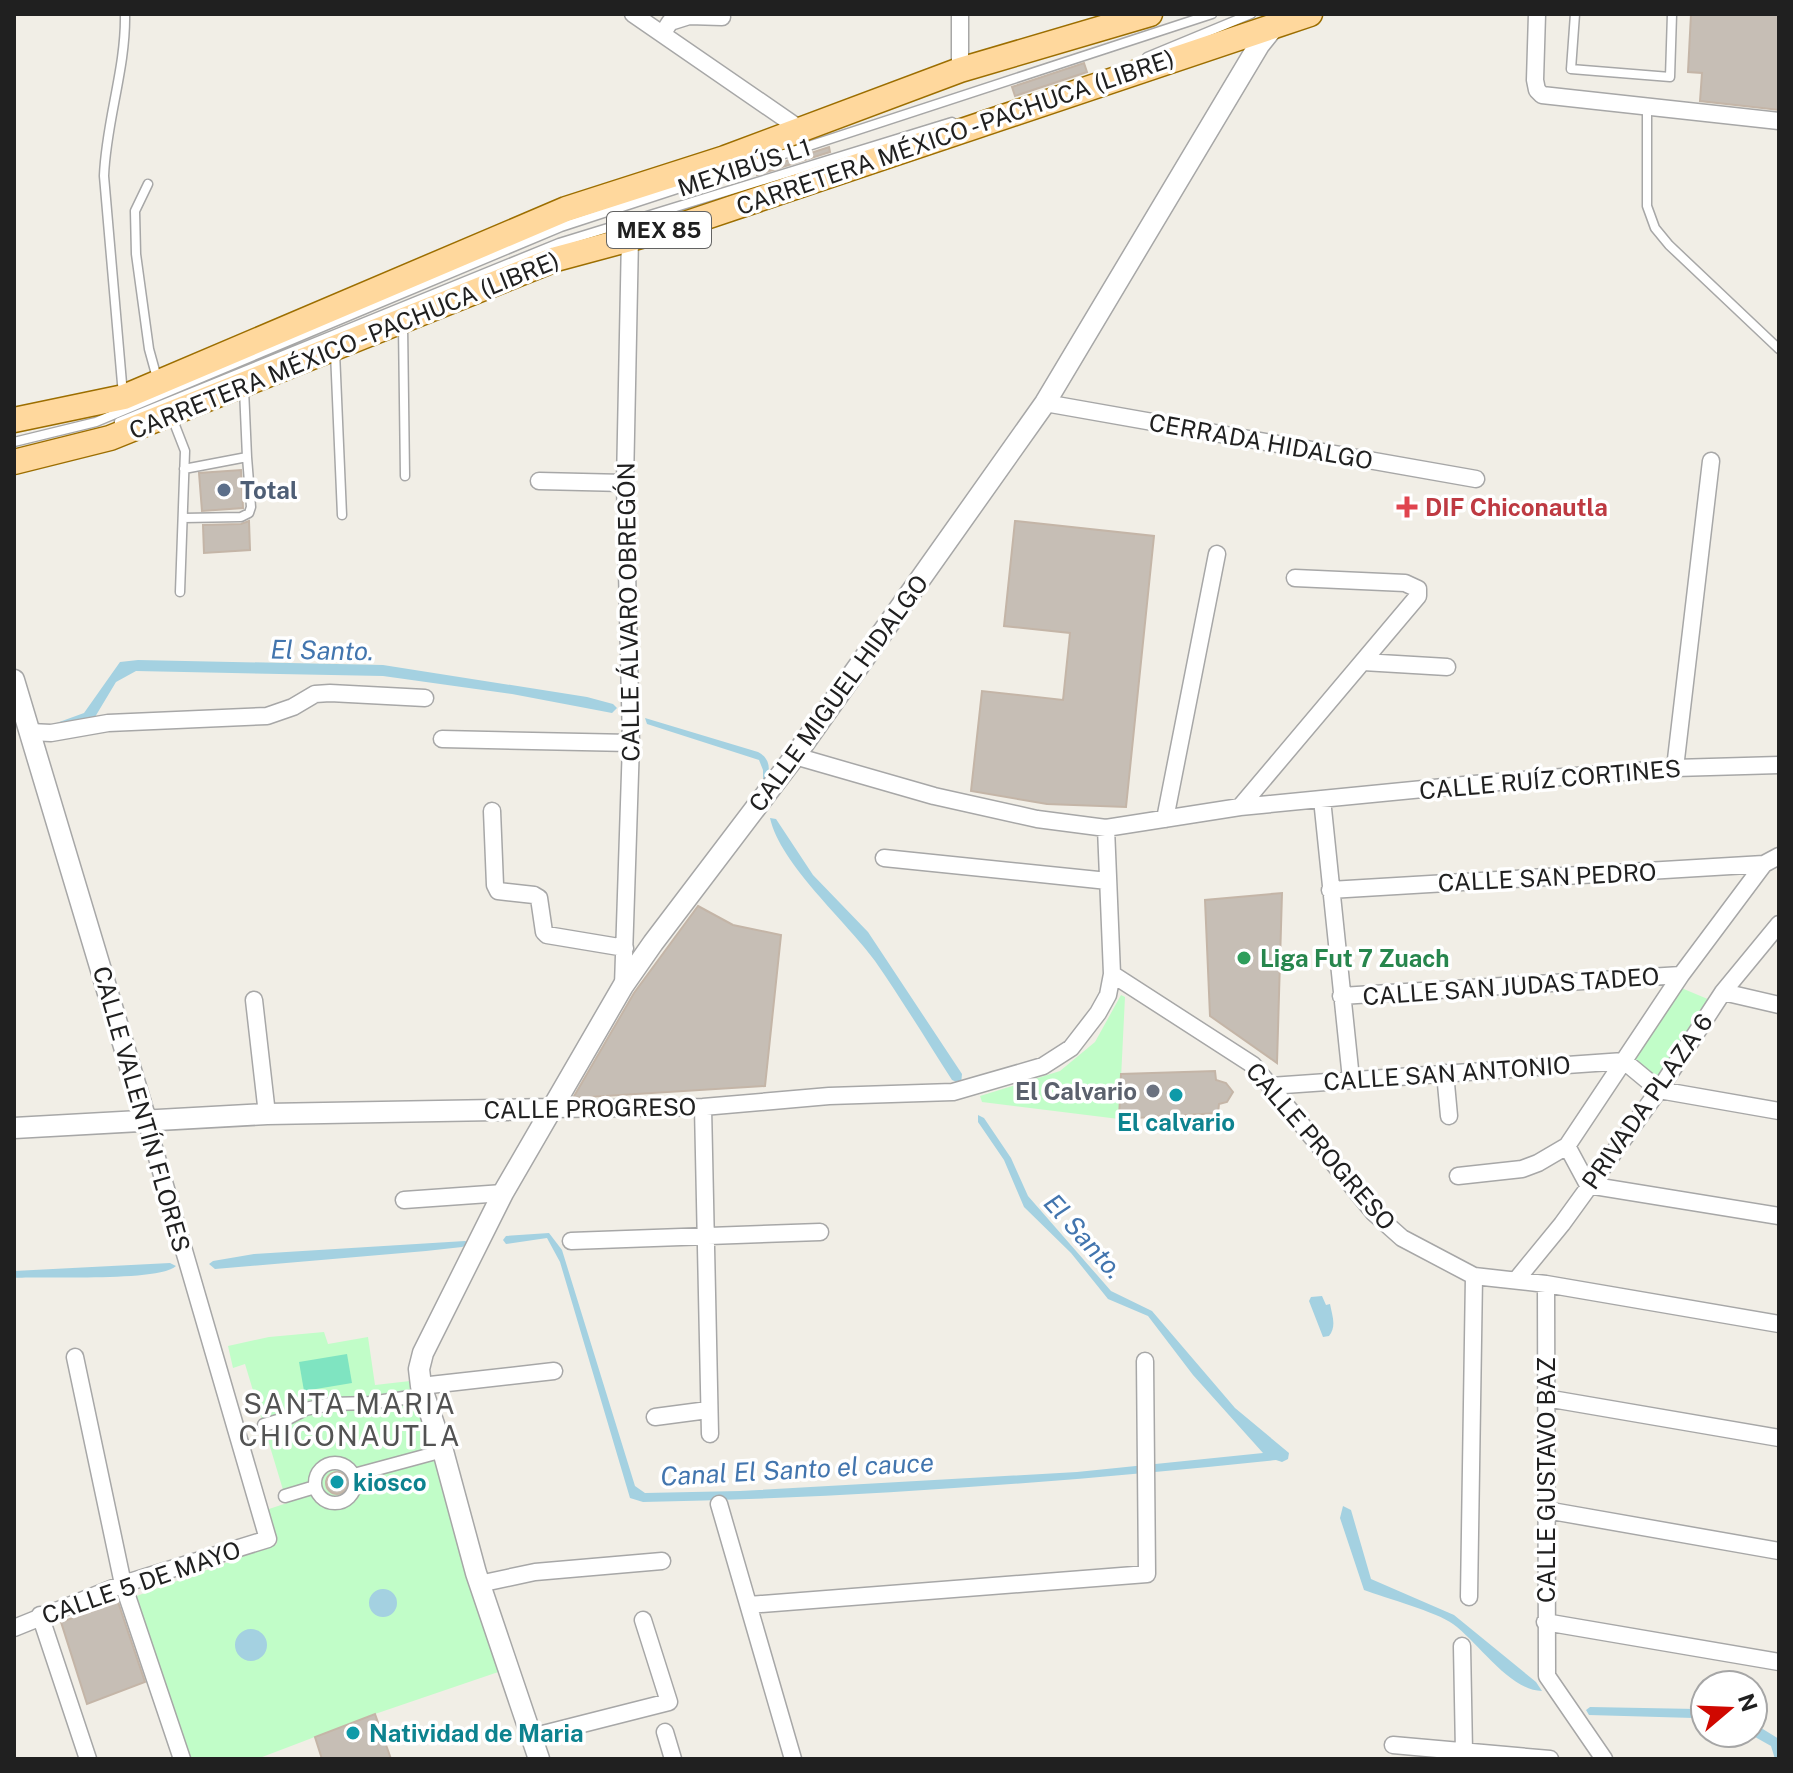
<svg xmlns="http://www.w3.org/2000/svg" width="1793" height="1773" viewBox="0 0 1793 1773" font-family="'Public Sans',sans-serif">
	<rect width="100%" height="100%" fill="#f1eee6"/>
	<path fill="#c1fdc8" d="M1679,987L1710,1000L1660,1077L1630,1061Z
		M1121,995L1125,997L1119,1119L982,1102L980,1096L1060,1071L1095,1042Z
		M324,1332L328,1344L368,1337L375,1385L419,1380L513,1667L375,1714L257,1759H187L134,1597L277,1544L266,1510L287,1503L245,1364L233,1368L228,1346L269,1337Z"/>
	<path fill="#7fe4c1" d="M347,1354L352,1383L304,1391L299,1362Z"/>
	<path fill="#a4d1e1" d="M138,660L383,665L587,697L613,704L617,708L612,713L512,694L383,676L136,671L116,682L95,717L89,721L51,725L84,713L120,662Z
		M645,718L758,752C772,759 771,774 763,786V770L759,760L647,724Z
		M770,818L776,819L813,875L868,932L962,1074L961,1084L952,1080C927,1041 902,1000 875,961C847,922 780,864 770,818Z
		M978,1115L984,1118L1011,1158L1028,1196L1111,1291L1152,1311L1235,1408L1289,1453L1288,1459L1282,1462L1276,1460C1066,1482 855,1498 643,1502L630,1498L560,1262L547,1238L506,1244L503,1240L506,1236L549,1233L562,1250L635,1486L645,1493L740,1491L1077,1472L1263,1453L1193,1375L1148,1316L1108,1299L1071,1253L1024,1207L1004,1160L978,1122Z
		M465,1241L471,1243L462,1247L426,1251L215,1269L209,1264L213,1261L254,1254Z
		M170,1263L176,1266C160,1282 43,1276 14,1278V1271Z
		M1322,1296L1326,1305L1330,1304C1332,1315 1337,1326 1329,1336L1323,1337L1309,1301L1311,1297Z
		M1343,1506L1351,1510L1371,1579L1454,1615L1536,1682L1542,1691C1510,1691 1478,1642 1453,1624C1437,1612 1385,1598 1364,1590L1340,1518Z
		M369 1603a14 14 0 1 1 28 0a14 14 0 1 1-28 0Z
		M235 1645a16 16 0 1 1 32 0a16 16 0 1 1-32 0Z
		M1590,1707L1697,1709L1705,1711V1721L1694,1718L1589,1715L1586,1710Z
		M1753,1723L1779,1739V1759H1775L1771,1746L1748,1733H1753Z"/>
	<path fill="#c6beb5" stroke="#c4b5a7" stroke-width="2" d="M1691,14H1779V110L1700,101L1702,73L1688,72Z
		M1084,63L1087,72L1015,96L1012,87Z
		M829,147L830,152L757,175L756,171Z
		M241,470L243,508L202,511L199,473Z
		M249,521L250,550L204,553L203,525L241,524Z
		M1015,521L1154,536L1126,807L1047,804L971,791L982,691L1063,700L1070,633L1004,626Z
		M1282,893L1277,1063L1210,1016L1205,900Z
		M698,906L733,925L781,935L765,1086L573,1098L634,993Z
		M1215,1071L1216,1080L1226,1083L1233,1092L1227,1102L1219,1104L1218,1113L1119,1119L1121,1074Z
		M326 1483a11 11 0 1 1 22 0a11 11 0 1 1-22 0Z
		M118,1602L145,1682L87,1704L61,1622Z
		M375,1714L391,1759H322L315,1737Z"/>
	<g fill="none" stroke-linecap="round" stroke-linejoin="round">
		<g stroke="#a7a7a7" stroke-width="11">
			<path id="service" d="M1575,14L1571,69L1670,77L1672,14
				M1147,57L1251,14
				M1647,107V206L1655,228L1669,245L1779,349
				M148,184L135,211L136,254L149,349L157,378
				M403,325L405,476
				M335,352L342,515
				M123,395L104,176C106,121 126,69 125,14
				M171,415L185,451L180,592
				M119,422L559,243L952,122
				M14,442L96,422L561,227L1212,14
				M184,469L247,457L244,389
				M183,518L241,517L249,513L251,507L247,457"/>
		</g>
		<g stroke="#a7a7a7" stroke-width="15">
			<path id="pedestrian" d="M264,1425L288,1418L305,1409L331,1404L370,1403L424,1395
				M315 1483a20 20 0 1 1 40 0a20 20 0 1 1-40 0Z
				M354,1475L443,1451
				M285,1496L315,1487"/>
		</g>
		<g stroke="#a7a7a7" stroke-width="19">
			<path id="minor" d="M633,14L800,129
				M1537,14L1535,80L1537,90L1542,95L1779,121
				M663,33L670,22L689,16L722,17
				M960,70V14
				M1045,403L1476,479
				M539,481L625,483
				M1363,662L1447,667
				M30,732L51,733L108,723L267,716L293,707L315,694L330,693L425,698
				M442,739L631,743
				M795,756L934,796L1037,819L1106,828L1240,807L1474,784L1675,768L1779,765
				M1675,768L1711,461
				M1322,799L1351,1079
				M1240,807L1418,596V589L1405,583L1295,578
				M492,811L495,885L498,891L534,895L539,898L544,932L547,935L625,948
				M1165,819L1217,554
				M884,858L1108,881
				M1330,890L1764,864
				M1112,974L1253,1065L1374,1213L1402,1238L1474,1276L1546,1284L1779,1324
				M623,986L631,743L625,483L630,237
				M1723,992L1779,1005
				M1341,996L1681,975
				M254,1000L267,1114
				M1445,1073L1449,1116
				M1270,1086L1624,1061L1659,1090L1779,1111
				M703,1107L710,1434
				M552,1109L703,1107L829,1096L953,1092L1043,1066L1071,1048L1098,1013L1108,995L1112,974L1106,828
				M1567,1146L1588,1185L1779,1216
				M1458,1176L1522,1169L1538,1163L1567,1146L1681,975L1764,864L1779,856
				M404,1200L503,1193
				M571,1241L820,1232
				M1517,1279L1562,1224L1659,1090L1723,992L1779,924
				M1546,1284L1547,1676L1604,1759
				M75,1357L123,1584L182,1759
				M421,1386L554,1371
				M1546,1398L1779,1438
				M655,1417L708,1410
				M719,1504L793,1759
				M1546,1510L1779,1551
				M479,1584L535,1572L662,1561
				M1469,1597L1474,1276
				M749,1605L1147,1574L1145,1361
				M40,1615L88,1759
				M1545,1622L1779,1662
				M14,1628L123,1584L268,1539L146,1120
				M1462,1646L1464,1752
				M665,1732L673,1759
				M531,1737L669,1702L643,1620
				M1393,1745L1550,1759"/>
		</g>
		<g stroke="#a7a7a7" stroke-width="23">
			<path id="tertiary" d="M14,680L146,1120
				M14,1128L267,1114L552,1109
				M539,1759L476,1573L443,1451L421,1386L419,1369L423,1353L503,1193L623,986L653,943L795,756L1045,403L1259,45L1275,25"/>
		</g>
		<g stroke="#9c6e00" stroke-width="27">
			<path id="primary" d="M14,420L124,397L566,209L725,158L960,70L1150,14
				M14,462L110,438L556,259L682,225L1310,14"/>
		</g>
		<use href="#service" stroke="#fff" stroke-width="8"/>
		<use href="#pedestrian" stroke="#fff" stroke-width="12"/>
		<use href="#minor" stroke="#fff" stroke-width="16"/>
		<use href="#tertiary" stroke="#fff" stroke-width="20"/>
		<use href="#primary" stroke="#ffd89d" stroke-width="24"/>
	</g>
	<circle fill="#5c6f8a" stroke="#fff" stroke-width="3" cx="224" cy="490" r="8"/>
	<path fill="#e0444e" stroke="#fff" stroke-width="3" d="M1403 495h8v8h8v8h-8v8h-8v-8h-8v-8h8z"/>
	<circle fill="#2e9e5b" stroke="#fff" stroke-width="3" cx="1244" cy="958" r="8"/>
	<circle fill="#6b7280" stroke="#fff" stroke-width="3" cx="1153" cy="1091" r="8"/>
	<g fill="#0f9aa8" stroke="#fff" stroke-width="3">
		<circle cx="1176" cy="1095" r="8"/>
		<circle cx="337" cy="1482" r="8"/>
		<circle cx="353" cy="1733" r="8"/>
	</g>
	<g text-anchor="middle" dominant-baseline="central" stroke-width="7" stroke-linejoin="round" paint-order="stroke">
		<rect fill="#fff" stroke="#636363" stroke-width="2" x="607" y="212" width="104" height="36" rx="6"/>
		<g font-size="22" font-weight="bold" fill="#202020">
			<text x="659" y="230">MEX 85</text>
		</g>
		<g font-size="24" fill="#202020" stroke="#fff">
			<text transform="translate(955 132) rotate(-19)">CARRETERA MÉXICO - PACHUCA (LIBRE)</text>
			<text transform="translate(744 167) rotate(-18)">MEXIBÚS L1</text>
			<text transform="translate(344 345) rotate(-22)">CARRETERA MÉXICO - PACHUCA (LIBRE)</text>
			<text transform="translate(1261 441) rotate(10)">CERRADA HIDALGO</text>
			<text transform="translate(628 612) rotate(-91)">CALLE ÁLVARO OBREGÓN</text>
			<text transform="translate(838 693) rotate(-54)">CALLE MIGUEL HIDALGO</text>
			<text transform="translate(1550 779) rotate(-5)">CALLE RUÍZ CORTINES</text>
			<text transform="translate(1547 877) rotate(-3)">CALLE SAN PEDRO</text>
			<text transform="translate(1511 986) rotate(-4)">CALLE SAN JUDAS TADEO</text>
			<text transform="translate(1447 1073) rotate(-4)">CALLE SAN ANTONIO</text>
			<text transform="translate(1647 1101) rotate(-55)">PRIVADA PLAZA 6</text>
			<text transform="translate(590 1108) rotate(-1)">CALLE PROGRESO</text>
			<text transform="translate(142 1109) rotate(74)">CALLE VALENTÍN FLORES</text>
			<text transform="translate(1321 1146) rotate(49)">CALLE PROGRESO</text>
			<text transform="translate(1546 1480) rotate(-90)">CALLE GUSTAVO BAZ</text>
			<text transform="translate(141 1582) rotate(-19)">CALLE 5 DE MAYO</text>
		</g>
		<g font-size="24" font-weight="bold" fill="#4e5e75" stroke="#fff" text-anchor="start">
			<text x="240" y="490">Total</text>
		</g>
		<g font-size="24" font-weight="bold" fill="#be3a42" stroke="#fff" text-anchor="start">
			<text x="1425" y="507">DIF Chiconautla</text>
		</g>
		<g font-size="24" font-weight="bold" fill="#27864d" stroke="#fff" text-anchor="start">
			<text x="1260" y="958">Liga Fut 7 Zuach</text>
		</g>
		<g font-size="24" font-weight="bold" fill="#5b616d" stroke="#fff" text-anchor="end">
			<text x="1137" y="1091">El Calvario</text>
		</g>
		<g font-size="24" font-weight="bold" fill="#0d838f" stroke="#fff" text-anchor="start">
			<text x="1176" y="1122" text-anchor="middle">El calvario</text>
			<text x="353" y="1482">kiosco</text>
			<text x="369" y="1733">Natividad de Maria</text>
		</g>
		<g font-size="26" font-style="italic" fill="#4275ae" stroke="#fff">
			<text transform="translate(322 650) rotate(1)">El Santo.</text>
			<text transform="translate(1084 1236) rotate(48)">El Santo.</text>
			<text transform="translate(797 1469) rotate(-3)">Canal El Santo el cauce</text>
		</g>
		<g font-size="28" letter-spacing="2" fill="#535353" stroke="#fff">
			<text x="350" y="1403">SANTA MARIA<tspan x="350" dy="32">CHICONAUTLA</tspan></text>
		</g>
	</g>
	<rect width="1793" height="1773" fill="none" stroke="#202020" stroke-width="32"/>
	<g transform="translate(1729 1709) rotate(71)"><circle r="38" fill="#ffffff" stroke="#a6a6a6" stroke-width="2"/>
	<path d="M0-6L14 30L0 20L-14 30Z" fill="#d00800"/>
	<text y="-12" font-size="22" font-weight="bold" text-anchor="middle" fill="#202020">N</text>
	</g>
</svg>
